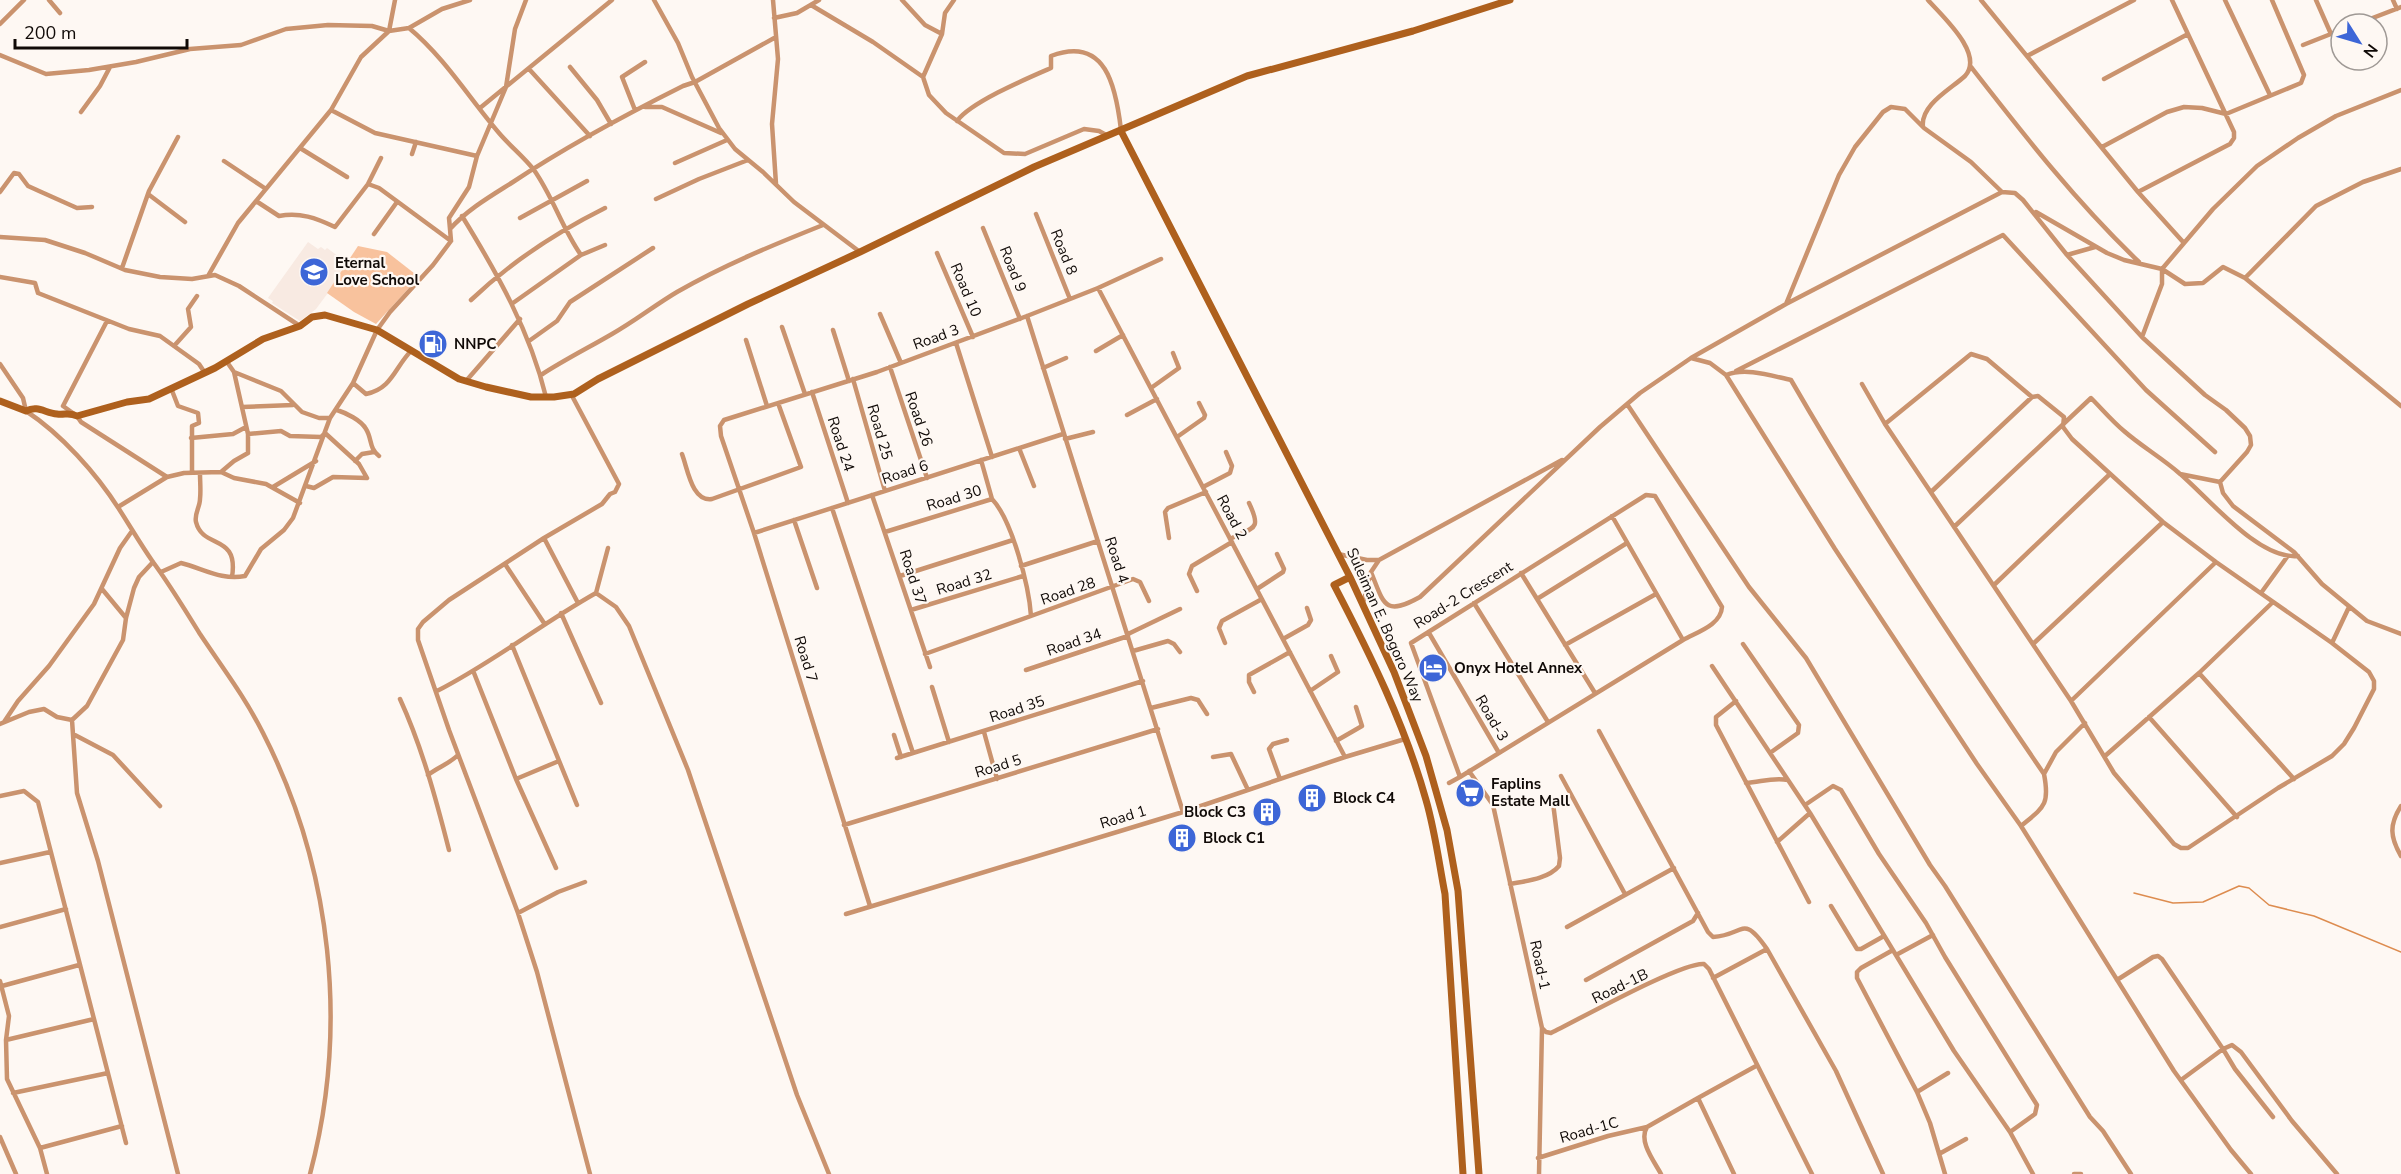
<svg xmlns="http://www.w3.org/2000/svg" width="2401" height="1174" viewBox="0 0 2401 1174" font-family="'Nunito Sans',sans-serif">
	<rect width="100%" height="100%" fill="#fef8f3"/>
	<path fill="#f8eae2" d="M308,242L318,249L321,247L325,250L327,248L346,262L336,282L316,309L300,321L272,303L273,301L268,298Z"/>
	<path fill="#f8c29d" d="M358,246L387,252L419,277L376,324L354,312L327,293Z"/>
	<g fill="none" stroke-linecap="round" stroke-linejoin="round">
		<path stroke="#dd8c4f" stroke-width="1.5" d="M2134,893L2173,903L2203,902L2239,886L2249,888L2269,905L2314,916L2401,952"/>
		<path stroke="#ca936e" stroke-width="4.5" d="M49,0L60,13
			M654,0L678,43L692,77L719,128L735,149L763,172L794,202L860,252
			M773,0L778,59L772,124L776,184
			M902,0L925,25L942,34
			M954,0L945,13L942,34L923,77L929,95L946,113L1004,153L1025,154L1084,129L1099,131L1108,136
			M1981,0L2138,192L2184,243
			M2225,0L2270,95
			M2316,0L2331,34
			M2393,0L2397,9
			M811,5L873,42L923,77
			M774,18L797,13L819,0
			M0,24L24,0
			M2357,24L2401,7
			M409,28C445,58 469,98 499,133C510,146 524,157 534,170C553,197 562,228 581,255
			M2303,45L2341,30
			M0,55L46,74L89,70L136,62L190,49L241,45L286,29L328,25L372,26L389,31L409,28L442,9L470,0
			M2027,56L2134,0
			M570,67L597,100L611,124
			M1971,67C2024,135 2076,202 2139,262
			M529,69L590,136
			M2104,79L2188,34
			M645,107H662L721,133
			M480,108L612,0
			M331,110L375,133L477,156
			M635,110L622,77L645,62
			M81,112L100,86L110,67
			M957,121C971,102 1028,78 1051,68V56C1106,35 1116,87 1121,130
			M1923,127C1920,105 1951,89 1965,76C1985,54 1942,16 1928,0
			M2102,147L2167,112L2184,107L2202,108L2226,114L2301,83L2304,75L2272,0
			M300,148L347,177
			M412,154L416,142
			M224,161L266,189
			M675,163L727,140
			M368,184L379,188L451,241
			M0,192L14,173L19,174L28,186L39,191L77,208L92,207
			M2138,192L2230,144L2234,138V132L2172,0
			M148,194L185,222
			M656,199L699,179L748,160
			M256,201L279,216C300,212 316,218 335,227L368,184L381,158
			M2036,212L2107,253L2124,260L2162,269L2185,284L2203,283L2223,267L2245,278L2316,206L2363,182L2401,169
			M1036,214L1070,299
			M462,216C497,273 530,331 546,397
			M520,218L587,181
			M983,228L1020,319
			M450,229L449,218L469,187L477,156L506,87L515,29L526,0
			M374,234L397,202
			M0,237L45,240L85,253L125,270L160,277L192,279L215,275L239,286L300,326
			M937,253L973,337
			M2067,255L2095,247
			M122,268L149,191L178,137
			M208,276L238,223L331,110L361,57L389,31L395,0
			M0,277L35,283L38,293L129,329L160,336L199,364L205,373
			M2245,278L2401,406
			M1098,288L1345,757
			M471,300C512,261 555,233 605,208
			M513,303L581,255L605,245
			M1786,304L2002,192L2015,193L2023,200L2067,255L2142,337L2205,395L2226,410L2245,428L2250,436L2251,445L2247,452L2220,482L2223,493L2233,506L2294,552L2322,584L2367,621L2401,634
			M880,314L901,363
			M1027,316L1183,812
			M107,321L63,406L77,416L81,422L167,477
			M782,327L805,394
			M833,330L849,381
			M2142,337L2162,284V269L2213,209L2257,166L2298,138L2336,116L2401,90
			M746,340L767,406
			M529,341L557,321L570,302L653,248
			M956,343L992,457
			M174,346L191,327L188,309L197,296
			M1096,351L1123,335
			M1691,358L1710,363L1726,375C1746,367 1772,376 1791,380C1869,515 1956,645 2044,774C2050,805 2044,807 2021,826
			M227,362L234,372L281,391L302,412L319,418H330
			M0,364L23,398L26,411C61,434 96,473 119,509C130,526 141,545 153,562C170,585 185,610 200,634C222,667 245,697 263,733C332,868 349,1028 310,1174
			M890,367L927,478
			M1043,368L1066,358
			M1736,371L2003,235L2146,390L2215,452
			M234,372L248,434V453
			M541,375C564,360 588,348 612,334C635,321 655,305 677,292C724,265 773,245 823,225
			M1726,375L1835,549L1977,764L2021,826L2174,1071L2231,1150L2251,1174
			M853,379L885,491
			M466,381L520,319
			M353,383L377,330L390,312L433,265L451,241L450,229C468,209 491,196 513,182C567,146 625,115 683,86L695,82L776,37
			M1862,384L1885,424L2071,701L2114,773L2174,844L2181,848H2188L2278,788L2332,756L2344,744L2354,728L2374,689V681L2369,672L2332,643L2216,562L2163,522L2072,439L2063,427L2064,417L2038,396L2032,397L1987,359L1971,354L1885,424
			M171,388L178,406L198,413L199,423L192,426V473
			M1151,388L1179,368L1173,353
			M812,392L848,503
			M571,394L619,484L615,492L610,494L602,504L544,538L449,600L423,622L418,629V640L449,730L518,913L537,972L590,1174
			M1627,404L1749,587L1806,658L1930,865L1945,886L2090,1117L2103,1131L2131,1174
			M242,407L293,405
			M337,410C346,413 361,420 366,429C372,438 369,449 379,456
			M1127,415L1157,399
			M248,434L281,431L290,436L321,437L325,433L359,464L367,478L333,477L314,488L306,486
			M1177,437L1204,418L1205,415L1199,403
			M191,438L233,434L246,427
			M1065,439L1093,432
			M1019,448L1034,486
			M682,454C688,470 692,502 712,499L801,467L778,403
			M355,461L362,454L374,452
			M221,472L234,478L266,484L300,503
			M200,474C200,482 201,491 200,499C200,507 194,514 196,522C203,550 239,533 232,577
			M2180,474L2220,482
			M273,487L316,461
			M1203,487L1230,473L1232,466L1226,452
			M1931,492L2032,397
			M872,495L930,667
			M118,507L167,477L184,473L221,472L234,461L248,453
			M832,508L913,753
			M1612,516L1683,640
			M794,520L817,588
			M1954,527L2091,398C2102,409 2112,421 2124,431C2141,446 2162,458 2179,473C2208,497 2258,560 2298,556
			M885,532L992,499L981,460
			M754,533L1063,434
			M544,538L578,603
			M1169,538L1165,512L1168,508L1206,492
			M1230,539C1254,527 1262,530 1249,503
			M1338,554L1367,560H1379
			M505,564L544,623
			M1021,566L1098,541
			M161,572L181,563C202,568 222,581 245,576L261,549L284,530L293,518L330,418L353,383L366,394C392,389 395,367 411,351
			M1371,572C1384,604 1384,617 1420,597L1600,427L1640,393L1691,358L1786,304L1839,175L1855,147L1883,112L1891,107L1905,109L1924,128L1971,162L2002,192
			M1521,573L1595,693
			M900,576L1013,540
			M1994,585L2110,474
			M102,589L126,618
			M1257,589L1283,572L1284,569L1277,554
			M1197,591L1189,574L1192,566L1232,542
			M596,593L616,607L629,626L688,770L797,1095L829,1174
			M2261,593L2287,557
			M1537,599L1627,543
			M1363,603L1371,572L1379,560L1562,460
			M1474,603L1548,722
			M911,610L1023,576
			M561,613L601,703
			M1031,616L1133,579L1140,582L1149,601
			M1429,633L1499,753
			M1128,634L1180,609
			M1283,639L1308,625L1311,620L1307,608
			M1225,643L1219,628L1222,621L1262,599
			M2332,643L2349,607
			M1743,644L1799,725L1798,733L1770,753
			M2033,644L2163,522
			M512,645L577,805
			M1565,645L1656,594
			M1133,651L1168,641L1174,644L1180,652
			M925,654L1031,616C1029,586 1012,520 992,499
			M1712,666L1810,813L1954,1051L2010,1132L2033,1174
			M1026,670L1128,636
			M474,673L516,779L556,868
			M2199,673L2294,779
			M932,687L949,742
			M437,691C492,663 541,624 596,593L608,548
			M1310,691L1338,672L1331,656
			M1254,692L1249,682V675L1290,652
			M400,699C422,747 436,799 449,850
			M1736,701L1716,717V725L1809,902
			M2071,701L2216,562
			M1151,708L1191,698L1198,700L1207,714
			M2149,717L2237,817
			M72,720L77,793L98,861L178,1174
			M4,722L18,701L49,666L94,604L120,548L132,531
			M0,724L29,712L44,709L57,717L72,720L87,706L123,640L126,618L134,588L139,577L153,562
			M1599,731L1708,932L1713,937C1745,935 1742,913 1767,949L1836,1071L1883,1174
			M984,732L997,779
			M73,734L113,755L160,806
			M894,735L901,757
			M1336,741L1362,726L1356,707
			M2105,756L2199,673L2273,602
			M1213,757L1231,754L1248,790
			M897,758L1143,681
			M1469,771L1493,805L1542,1028L1539,1174
			M2044,774L2056,752L2085,723
			M428,775C438,767 449,764 458,755
			M1561,776L1625,894
			M516,779L559,761
			M1280,779L1269,749L1273,744L1287,740
			M1449,783L1460,777L1683,640C1697,632 1721,625 1722,607L1655,496L1646,495L1411,643L1460,777
			M1746,783C1761,782 1773,777 1788,780
			M0,796L24,791L38,802L126,1143
			M1805,805L1833,786L1841,790L1879,854L1926,923L1945,957L2037,1105L2035,1114L2010,1132
			M2401,806C2389,825 2390,837 2401,856
			M844,825L1158,729
			M1777,842L1810,813
			M0,863L50,852
			M1510,884C1526,881 1548,879 1559,866L1560,858L1553,803
			M870,906L754,533L721,436L720,426L724,420L877,372L1027,316L1098,288L1161,259
			M1831,906L1857,949H1861L1884,936
			M518,913L558,892L585,882
			M846,914L1183,812L1345,757L1405,739
			M0,927L66,909
			M1567,927L1674,868
			M1893,950L1861,968L1857,972V978L1917,1092L1930,1123L1945,1174
			M1896,955L1933,935
			M1713,978L1767,949
			M1586,980L1693,921L1698,913
			M2117,980L2153,957L2158,956L2162,959L2223,1049L2232,1045L2241,1052L2292,1121L2337,1174
			M0,981L9,1016L6,1040L7,1079L40,1148L47,1174
			M2,986L79,965
			M1542,1028L1546,1032L1551,1033C1578,1020 1681,962 1704,964L1709,969L1812,1174
			M6,1040L94,1019
			M2181,1080L2223,1049L2235,1069L2273,1117
			M1917,1092L1948,1073
			M13,1093L108,1073
			M0,1137L16,1174
			M40,1148L122,1126
			M1939,1154L1966,1139
			M1538,1158L1608,1136L1647,1127
			M1661,1174C1654,1161 1638,1141 1647,1127L1698,1098
			M1734,1174L1698,1098L1756,1066
			M2074,1174H2081"/>
		<path stroke="#ae601d" stroke-width="7" d="M1121,131L1350,577L1394,672L1426,756L1447,830L1458,891L1479,1174
			M0,401L26,411C38,405 45,413 57,414C65,415 70,412 77,416L127,402L149,399L215,368L263,339L300,326L312,317L325,315L377,330L459,379L486,387L531,397H554L574,394L598,379L748,304L860,252L1034,167L1247,76L1413,31L1510,0
			M1350,577L1334,585C1370,654 1405,725 1426,800C1435,831 1439,863 1445,894L1463,1174"/>
	</g>
	<defs>
		<g id="school-disc" transform="scale(1.5)"><circle r="9.5" fill="#3d66d7" stroke="#fef8f3"/><path d="M0-5L7-2L0 1L-7-2ZM-4 1L0 2.5L4 1V4Q0 6-4 4Z" fill="#fff"/></g>
		<g id="fuel-disc" transform="scale(1.5)"><circle r="9.5" fill="#3d66d7" stroke="#fef8f3"/><path d="M-5.5-6h7V0h2V4h1.3V-2.5L3-4.5l.8-.8L6-3V5H2.5V1h-1V6h-7ZM-4.2-4.7v3.2H.2V-4.7Z" fill="#fff"/></g>
		<g id="hotel-disc" transform="scale(1.5)"><circle r="9.5" fill="#3d66d7" stroke="#fef8f3"/><path d="M-6-4.5h1.5V1H6V5H4.5V3h-9V5H-6ZM-4 0a1.8 1.8 0 1 1 3.6 0ZM.5 0V-2.5h3Q6-2.5 6 0Z" fill="#fff"/></g>
		<g id="supermarket-disc" transform="scale(1.5)"><circle r="9.5" fill="#3d66d7" stroke="#fef8f3"/><path d="M-6-5.5h2.5l.6 2H6L4.5 2H-2.5L-4.4-4H-6ZM-1.5 3.2a1.3 1.3 0 1 0 .1 0ZM3 3.2a1.3 1.3 0 1 0 .1 0Z" fill="#fff"/></g>
		<g id="building-disc" transform="scale(1.5)"><circle r="9.5" fill="#3d66d7" stroke="#fef8f3"/><path d="M-4-6H4V6H1V3H-1V6H-4ZM-2.5-4.3h1.7v1.8h-1.7ZM.8-4.3h1.7v1.8H.8ZM-2.5-1h1.7V.8h-1.7ZM.8-1h1.7V.8H.8Z" fill="#fff"/></g>
	</defs>
	<g fill-rule="evenodd">
		<use href="#school-disc" x="314" y="272"/>
		<use href="#fuel-disc" x="433" y="344"/>
		<use href="#hotel-disc" x="1433" y="668"/>
		<use href="#supermarket-disc" x="1470" y="793"/>
		<use href="#building-disc" x="1312" y="798"/>
		<use href="#building-disc" x="1267" y="812"/>
		<use href="#building-disc" x="1182" y="838"/>
	</g>
	<g text-anchor="middle" dominant-baseline="central" stroke-width="4.5" stroke-linejoin="round" paint-order="stroke">
		<g font-size="15" fill="#100a07" stroke="#fef8f3">
			<text transform="translate(1064 252) rotate(68)">Road 8</text>
			<text transform="translate(1013 269) rotate(68)">Road 9</text>
			<text transform="translate(966 290) rotate(67)">Road 10</text>
			<text transform="translate(936 337) rotate(-20)">Road 3</text>
			<text transform="translate(919 419) rotate(71)">Road 26</text>
			<text transform="translate(880 432) rotate(74)">Road 25</text>
			<text transform="translate(841 444) rotate(72)">Road 24</text>
			<text transform="translate(905 472) rotate(-18)">Road 6</text>
			<text transform="translate(954 498) rotate(-17)">Road 30</text>
			<text transform="translate(1232 517) rotate(62)">Road 2</text>
			<text transform="translate(1117 560) rotate(72)">Road 4</text>
			<text transform="translate(913 577) rotate(72)">Road 37</text>
			<text transform="translate(964 582) rotate(-17)">Road 32</text>
			<text transform="translate(1068 591) rotate(-19)">Road 28</text>
			<text transform="translate(1463 595) rotate(-32)">Road-2 Crescent</text>
			<text transform="translate(1385 625) rotate(66)">Suleiman E. Bogoro Way</text>
			<text transform="translate(1074 642) rotate(-19)">Road 34</text>
			<text transform="translate(806 659) rotate(73)">Road 7</text>
			<text transform="translate(1017 709) rotate(-18)">Road 35</text>
			<text transform="translate(1492 718) rotate(60)">Road-3</text>
			<text transform="translate(998 766) rotate(-17)">Road 5</text>
			<text transform="translate(1123 817) rotate(-17)">Road 1</text>
			<text transform="translate(1540 965) rotate(78)">Road-1</text>
			<text transform="translate(1620 986) rotate(-26)">Road-1B</text>
			<text transform="translate(1589 1130) rotate(-16)">Road-1C</text>
		</g>
		<g font-size="15" font-weight="bold" fill="#100a07" stroke="#fef8f3" text-anchor="start">
			<text x="335" y="263">Eternal<tspan x="335" dy="17">Love School</tspan></text>
			<text x="454" y="344">NNPC</text>
			<text x="1454" y="668">Onyx Hotel Annex</text>
			<text x="1491" y="784">Faplins<tspan x="1491" dy="17">Estate Mall</tspan></text>
			<text x="1333" y="798">Block C4</text>
			<text x="1246" y="812" text-anchor="end">Block C3</text>
			<text x="1203" y="838">Block C1</text>
		</g>
	</g>
	<g transform="translate(2359 42) rotate(127)"><circle r="28" fill="#fef8f3" stroke="#9f9995" stroke-width="1.5"/>
	<path d="M0-4.5L10 22L0 15L-10 22Z" fill="#3d66d7"/>
	<text y="-9" font-size="16" font-weight="bold" text-anchor="middle" fill="#100a07">N</text>
	</g>
	<path d="M15 39v9h172v-9" fill="none" stroke="#100a07" stroke-width="3"/>
	<text x="24" y="39" font-size="18" fill="#100a07" stroke="#fef8f3" stroke-width="4.5" paint-order="stroke">200 m</text>
</svg>
